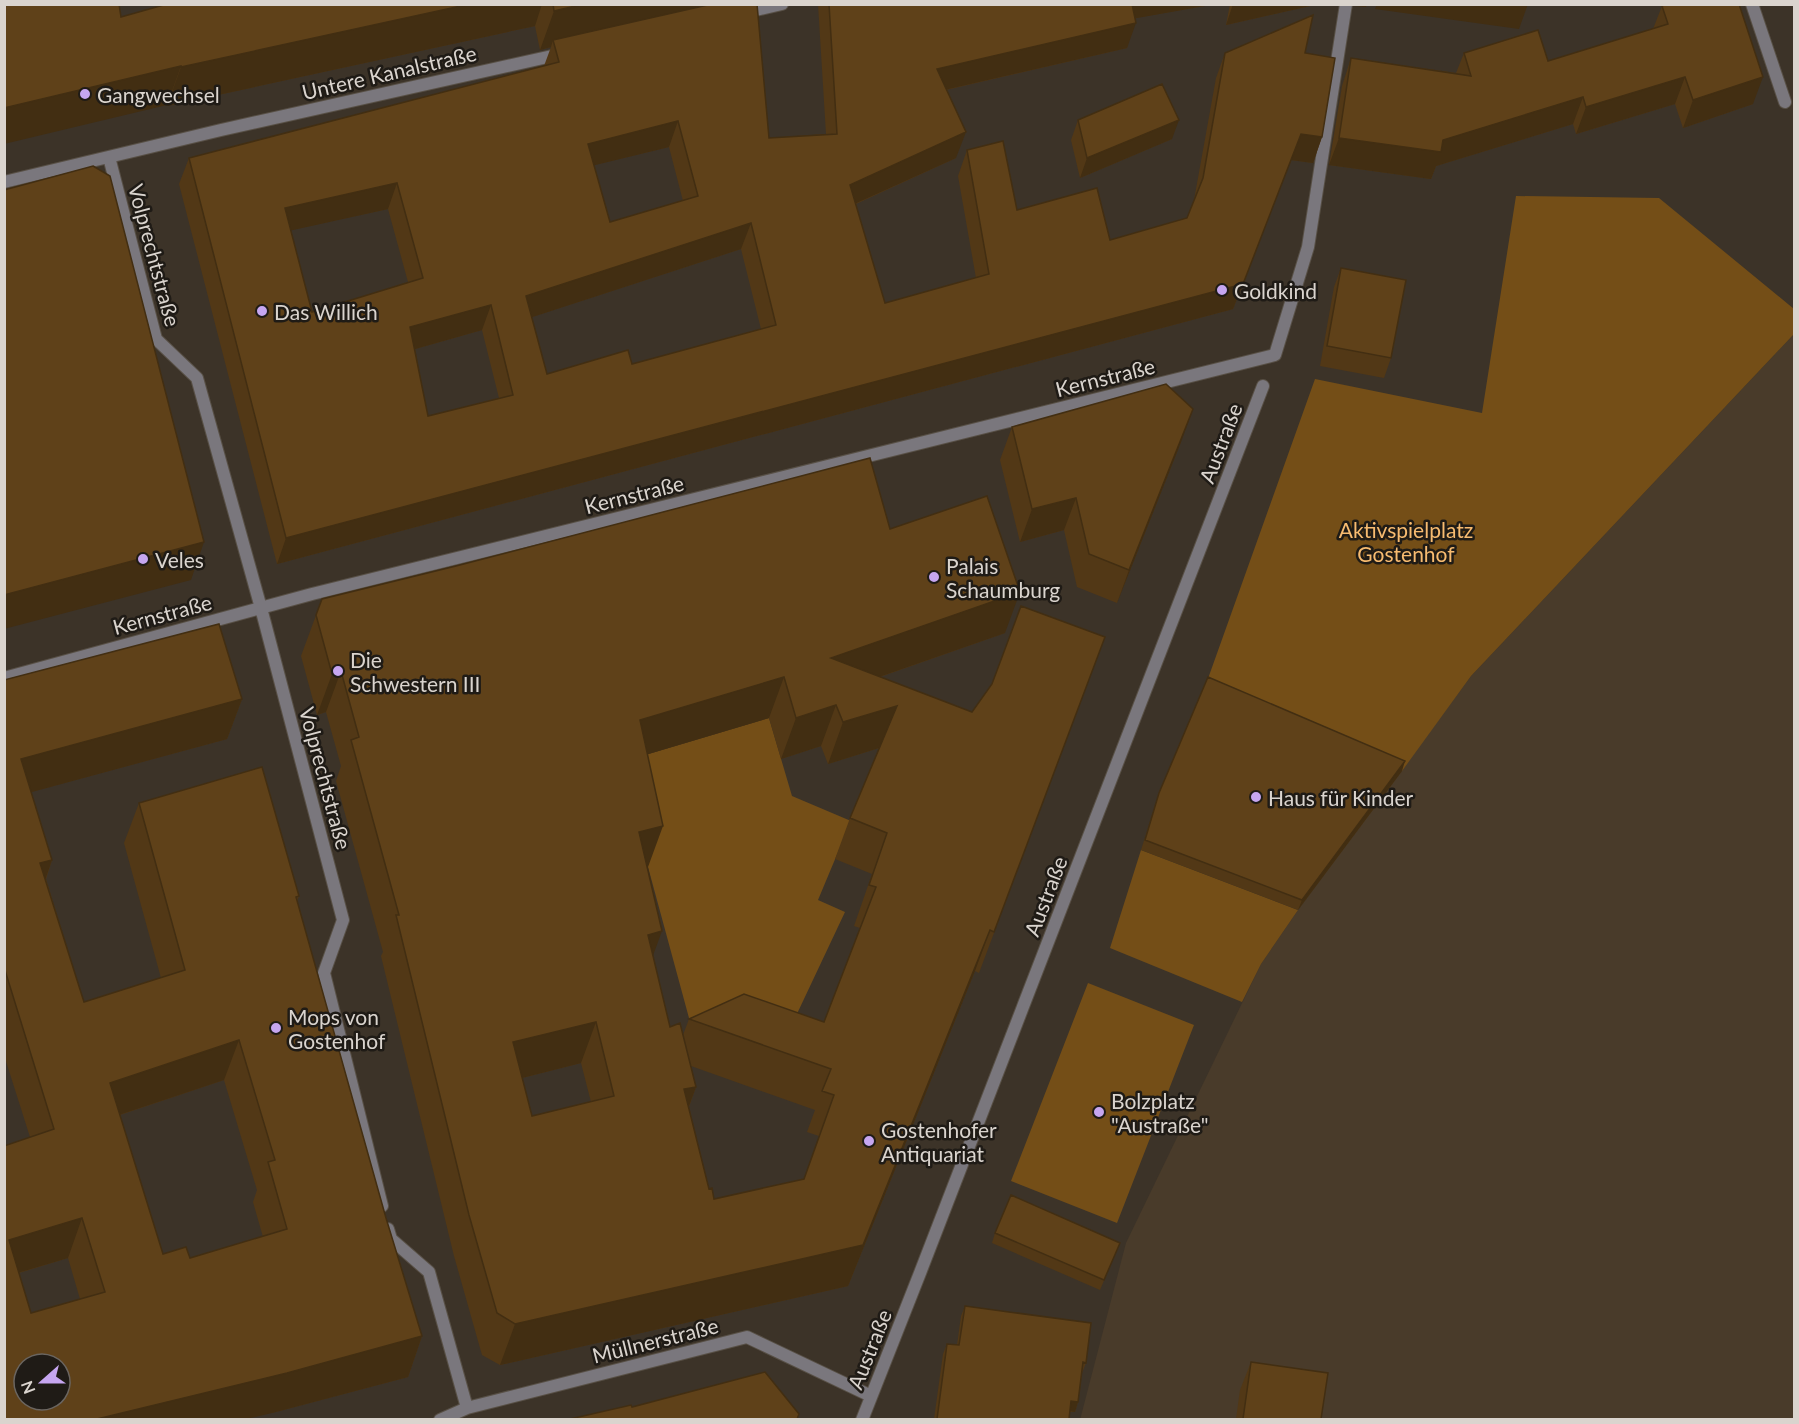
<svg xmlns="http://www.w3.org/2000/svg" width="1799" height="1424" viewBox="0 0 1799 1424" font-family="Lato,sans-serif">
	<rect width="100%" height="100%" fill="#3c3328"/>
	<path fill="#493b2a" d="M1794,334V1419L1080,1420L1126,1243L1261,964L1298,910L1471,676Z"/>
	<path fill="#744e17" d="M1516,196L1659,198L1794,309V334L1471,676L1402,771L1205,687L1315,379L1482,413Z
		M769,718L792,796L851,821L818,900L845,912L779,1052L721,1039L689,1018L648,867L625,761Z
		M1141,850L1298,910L1261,964L1242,1002L1110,948Z
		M1088,983L1194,1025L1117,1223L1011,1181Z"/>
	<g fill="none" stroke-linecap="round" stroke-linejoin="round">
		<g stroke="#585046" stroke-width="14">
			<path id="street" d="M1752,4L1785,102
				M742,13L782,4
				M109,157L156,339L197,378L261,608L343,920L324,973L382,1206
				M4,182L221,130L561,54
				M4,678L312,594L1275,355L1308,247L1346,4
				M388,1229L391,1239L429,1272L467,1408
				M440,1420L467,1408L747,1337L871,1396
				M862,1420L920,1273L1263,386"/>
		</g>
		<use href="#street" stroke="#7a777d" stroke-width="12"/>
	</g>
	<path fill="#523816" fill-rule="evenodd" d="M167,4H757L769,138L826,134L818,4H1216L1135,18L1127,48L946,90L956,158L856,204L885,303L976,278L958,176L967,150L1017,210L1110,240L1187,218L1194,200L1216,78L1225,53H1305L1322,137L1313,163L1291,160L1233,309L277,564L179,184L189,158L544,66L551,47L540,50L535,26L167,106L121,17ZM669,147L683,201L610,222L594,165ZM388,209L408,282L312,312L291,230ZM741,249L761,329L632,364L547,374L532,317ZM482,330L499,398L428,416L415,349Z
		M1230,4H1311L1310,6L1226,25Z
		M1662,6L1753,104L1683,128L1675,104L1576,134L1573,124L1436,166L1431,179L1329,165L1342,86L1351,58L1456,73L1464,53L1548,61L1653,29Z
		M1078,120L1172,139L1080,178L1071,140Z
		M1341,268L1391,358L1384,378L1320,366L1334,287Z
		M1012,427L1181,442L1117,603L1077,587L1064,530L1020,542L1000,460Z
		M890,529L1005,633L880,677L972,712L1105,637L979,973L975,971L848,1286L500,1365L482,1355L454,1256L381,956L383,952L336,781L341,766L326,712L317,715L301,656L322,599ZM769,718L781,759L821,746L828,764L879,748L850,818L835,859L872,874L854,926L860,928L824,1022L689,1019L683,1035L670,1027L653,955L647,867H648V754ZM581,1063L591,1102L532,1116L522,1078ZM691,1066L815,1110L807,1132L819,1136L804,1179L714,1199L709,1189L689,1107L696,1087Z
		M4,680L242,699L227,739L31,792L52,860L46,879L84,1002L161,978L124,843L139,803L299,896L297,901L386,1218L422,1336L408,1377L272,1413L4,1419L30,1137L4,1055ZM224,1080L257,1190L253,1202L263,1237L190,1258L163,1254L120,1115ZM68,1258L80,1299L31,1313L19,1273Z
		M1402,771L1298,910L1141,850L1159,793Z
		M995,1233L1120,1243L1100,1290L992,1243Z
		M965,1306L1086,1363L1082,1373L1078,1402L1075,1412H1070L1069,1419H934L943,1354L947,1344L957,1345L961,1316Z
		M1251,1362L1321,1419H1236L1240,1390Z"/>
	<path fill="#422e12" d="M470,4H542L535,26L167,106L181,67Z
		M584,4H742L553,40L551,47L540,50L554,11Z
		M1126,4H1216L1120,21Z
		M1233,4H1311L1310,6L1226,25Z
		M1354,4H1367L1366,7L1354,6Z
		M1377,4H1528L1519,29L1375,9Z
		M1136,23L1127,48L927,94L937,69Z
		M181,66L167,105L4,144V108Z
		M1685,77L1675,104L1576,134L1586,107Z
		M1763,77L1753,104L1683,128L1693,100Z
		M1583,97L1573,124L1436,166L1431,179L1329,165L1339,138L1443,140Z
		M1179,120L1172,139L1080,178L1087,158Z
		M678,121L669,147L579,169L588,144Z
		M966,132L956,158L841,210L850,185Z
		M1301,134L1322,137L1313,163L1291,160L1233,309L277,564L286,538L1243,284Z
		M397,183L388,209L275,234L285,208Z
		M751,223L741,249L517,322L526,296Z
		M491,305L482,330L401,353L410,327Z
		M1193,409L1181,442L1117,603L1129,570Z
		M1076,498L1064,530L1020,542L1032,509Z
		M204,542L191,580L4,629V595Z
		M1020,592L1005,633L816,699L831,658Z
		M341,671L326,712L317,715L332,674Z
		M784,677L769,718L625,761L640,720Z
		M242,699L227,739L6,799L21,759Z
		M836,705L821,746L781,759L796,718Z
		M897,706L882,747L828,764L843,722Z
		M1405,761L1402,771L1298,910L1302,900Z
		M663,826L648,867L624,874L639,832Z
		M52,860L38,901L40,863Z
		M990,930L975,971L848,1286L500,1365L515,1324L863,1245Z
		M662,931L647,972L648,935Z
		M596,1022L581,1063L498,1084L513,1042Z
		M239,1040L224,1080L95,1123L110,1083Z
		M696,1087L681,1128L684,1089Z
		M82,1218L68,1258L4,1277L9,1240Z
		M422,1336L408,1377L272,1413L246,1419H97Z
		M1071,1401L1078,1402L1075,1412L1068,1411Z"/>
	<path fill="#5f4119" stroke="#422e12" stroke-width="1.5" fill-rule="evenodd" d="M4,4H119L121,17L167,4H470L181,67V66L4,108Z
		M553,4H584L554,11Z
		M712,4H757L769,138L837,134L829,4H1132L1136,23L937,69L966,132L850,185L885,303L989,274L967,150L1003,141L1017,210L1097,188L1110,240L1187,218L1203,178L1225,53L1313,15L1305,53L1335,58L1322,137L1301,134L1243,284L286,538L189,158L559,62L553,40ZM678,121L698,196L610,222L588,144ZM397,183L423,278L312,312L285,208ZM751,223L776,325L632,364L628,350L547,374L526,296ZM491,305L513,395L428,416L410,327Z
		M1666,4H1739L1763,77L1693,100L1685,77L1586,107L1583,97L1443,140L1441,152L1339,138L1351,58L1471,76L1464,53L1538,30L1548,61L1668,24L1662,6Z
		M1162,84L1179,120L1087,158L1078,120Z
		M93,166L110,176L204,542L4,595V190Z
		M1341,268L1406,280L1391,358L1327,346Z
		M1166,384L1193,409L1129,570L1089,554L1076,498L1032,509L1012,427Z
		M870,458L890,529L987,496L1020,592L831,658L972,712L992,684L1021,606L1105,637L994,932L990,930L863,1245L515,1324L497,1313L469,1215L396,915H399L351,740L359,737L341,671L332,674L316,615L322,599L456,566ZM784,677L796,718L836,705L843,722L897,706L850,818L887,833L869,885L876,887L824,1022L744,994L689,1019L831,1069L822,1091L834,1095L804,1179L714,1199L712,1188L709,1189L684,1089L696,1087L680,1023L670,1027L648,935L662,931L639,832L663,826L640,720ZM596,1022L614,1096L532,1116L513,1042Z
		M219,624L242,699L21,759L52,860L40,863L84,1002L185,970L139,803L262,767L299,896L296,897L386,1218L422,1336L287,1373L97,1419H4V1146L54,1129L4,967V680ZM239,1040L275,1160L268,1162L287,1229L190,1258L186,1247L163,1254L110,1083ZM82,1218L105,1292L31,1313L9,1240ZM24,1364H60V1400H24Z
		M1208,677L1405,761L1302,900L1145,840L1159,793Z
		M1011,1195L1120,1243L1104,1280L995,1233Z
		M965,1306L1091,1323L1086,1363L1083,1362L1078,1402L1071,1401L1069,1419H937L947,1344L959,1345Z
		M1251,1362L1328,1373L1321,1419H1243Z
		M765,1372L799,1414L797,1419H570L631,1405L632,1407Z"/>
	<g fill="#c6a6f0" stroke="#1f1b16" stroke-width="2">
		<circle cx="85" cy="94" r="6"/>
		<circle cx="1222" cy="290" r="6"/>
		<circle cx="262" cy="311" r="6"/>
		<circle cx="143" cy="559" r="6"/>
		<circle cx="934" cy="577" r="6"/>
		<circle cx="338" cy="671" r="6"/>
		<circle cx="1256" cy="797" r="6"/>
		<circle cx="276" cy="1028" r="6"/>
		<circle cx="1099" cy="1112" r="6"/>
		<circle cx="869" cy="1141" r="6"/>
	</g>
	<g text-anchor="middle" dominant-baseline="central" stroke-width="5" stroke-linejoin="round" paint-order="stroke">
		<g font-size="21" fill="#dad4ce" stroke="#1f1b16">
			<text transform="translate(389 72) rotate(-13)">Untere Kanalstraße</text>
			<text transform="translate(155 255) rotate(75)">Volprechtstraße</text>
			<text transform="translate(1105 377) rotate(-14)">Kernstraße</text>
			<text transform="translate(1220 443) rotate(-69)">Austraße</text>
			<text transform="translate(634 494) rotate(-14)">Kernstraße</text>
			<text transform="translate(162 614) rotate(-15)">Kernstraße</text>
			<text transform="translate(326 778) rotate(75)">Volprechtstraße</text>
			<text transform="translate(1045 896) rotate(-69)">Austraße</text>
			<text transform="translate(655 1340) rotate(-14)">Müllnerstraße</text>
			<text transform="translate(869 1349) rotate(-68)">Austraße</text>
		</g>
		<g font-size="21" fill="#dad4ce" stroke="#1f1b16" text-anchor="start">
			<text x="97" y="94">Gangwechsel</text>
			<text x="1234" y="290">Goldkind</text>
			<text x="274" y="311">Das Willich</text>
			<text x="155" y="559">Veles</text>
			<text x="946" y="565">Palais<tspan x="946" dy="24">Schaumburg</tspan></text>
			<text x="350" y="659">Die<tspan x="350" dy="24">Schwestern III</tspan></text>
			<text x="1268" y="797">Haus für Kinder</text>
			<text x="288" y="1016">Mops von<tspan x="288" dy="24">Gostenhof</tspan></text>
			<text x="1111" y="1100">Bolzplatz<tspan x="1111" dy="24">"Austraße"</tspan></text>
			<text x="881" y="1129">Gostenhofer<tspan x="881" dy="24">Antiquariat</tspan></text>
		</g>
		<g font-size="21" fill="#f7bb70" stroke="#1f1b16">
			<text x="1406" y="529">Aktivspielplatz<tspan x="1406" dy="24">Gostenhof</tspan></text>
		</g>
	</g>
	<rect width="1799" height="1424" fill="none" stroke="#dad4ce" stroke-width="12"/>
	<g transform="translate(42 1382) rotate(249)"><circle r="28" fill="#1f1b16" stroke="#6a6560" stroke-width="1.5"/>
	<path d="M0-4.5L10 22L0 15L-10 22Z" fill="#c6a6f0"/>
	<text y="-9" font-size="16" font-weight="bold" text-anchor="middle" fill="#dad4ce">N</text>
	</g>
</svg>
